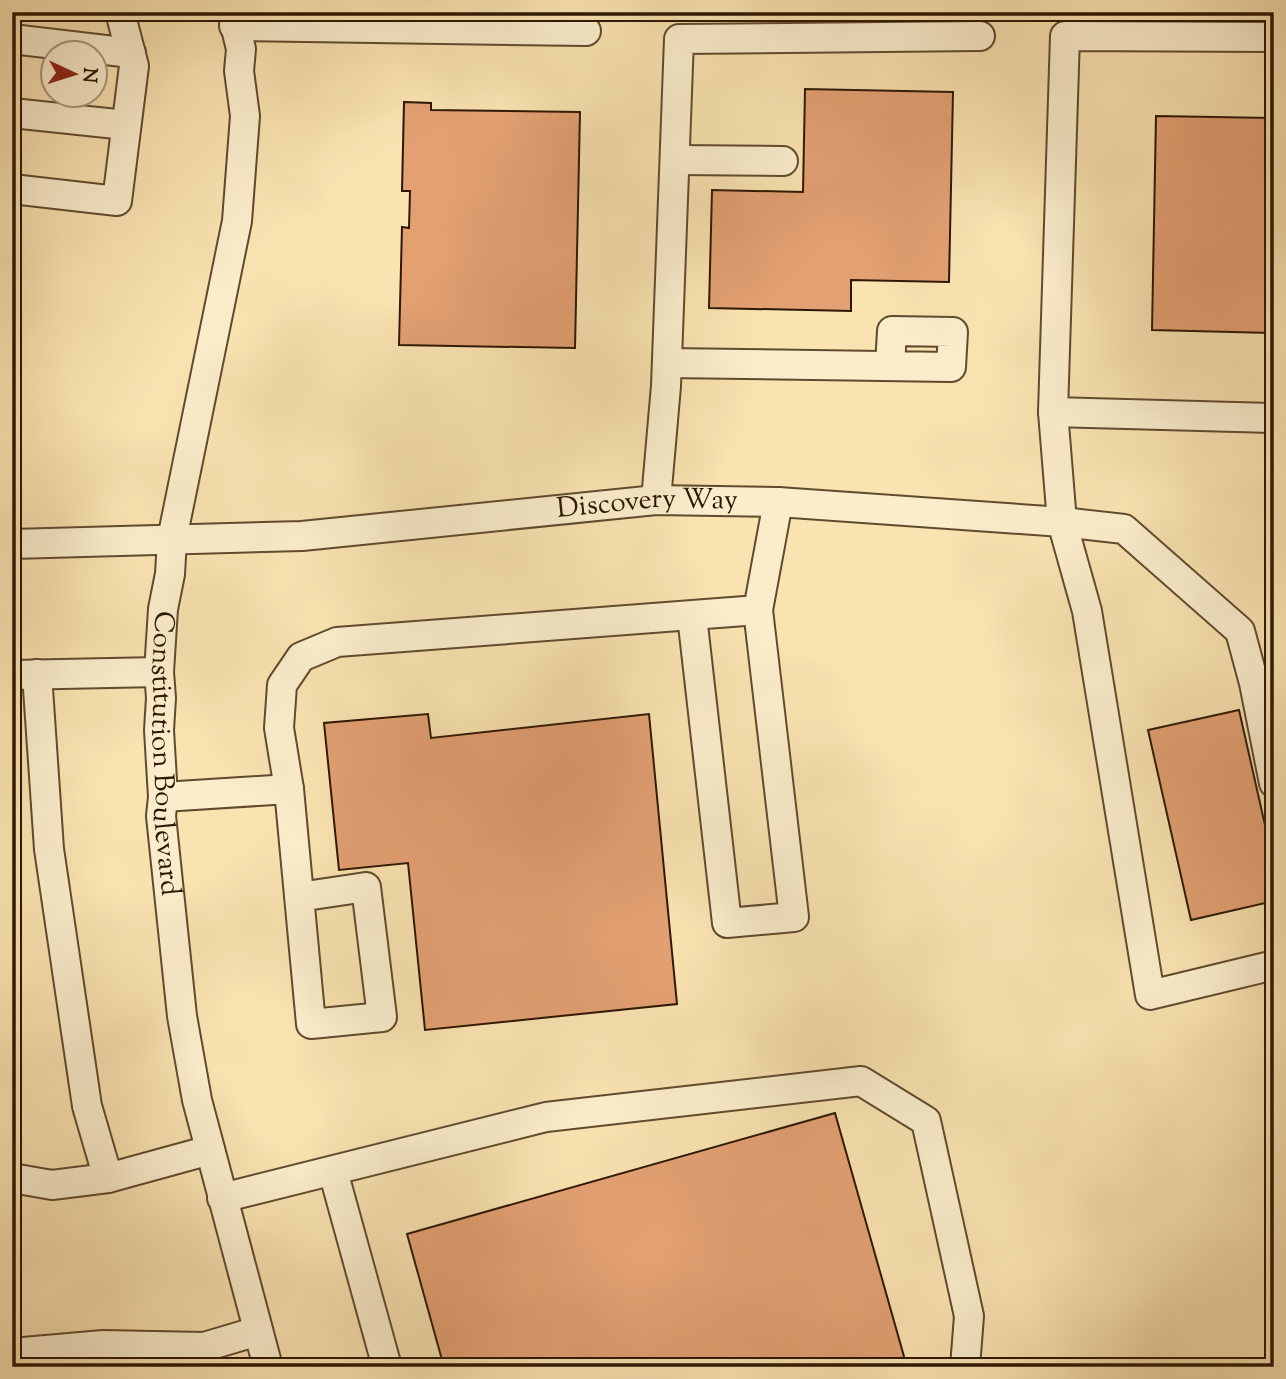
<svg xmlns="http://www.w3.org/2000/svg" width="1286" height="1379" viewBox="0 0 1286 1379" font-family="'Sorts Mill Goudy',serif">
	<rect width="100%" height="100%" fill="#f9e3b1"/>
	<filter id="stains"><feTurbulence type="fractalNoise" baseFrequency=".00286" numOctaves="4"/><feColorMatrix values="0 0 0 0 .2 0 0 0 0 .09 0 0 0 0 .02 0 0 0 .5 -.17"/></filter>
	<radialGradient id="worn" r=".72"><stop offset=".6" stop-color="#630" stop-opacity="0"/><stop offset="1" stop-color="#630" stop-opacity=".3"/></radialGradient>
	<path fill="#e3a073" stroke="#2d1703" stroke-width="2" d="M805,89L953,92L949,282L851,280V311L709,308L712,190L803,192Z
		M404,102L431,103V110L580,112L575,348L399,345L402,227L409,228L410,191H402Z
		M1156,116L1274,118V333L1152,330Z
		M1239,710L1274,865V901L1191,920L1148,730Z
		M428,714L431,738L649,714L677,1004L425,1030L408,863L339,870L324,723Z
		M835,1113L907,1367H444L407,1234Z"/>
	<g fill="none" stroke-linecap="round" stroke-linejoin="round">
		<g stroke="#604a2e" stroke-width="32">
			<g id="minor">
				<path id="s1" d="M232,12L241,49L239,71L245,116L237,221L172,539L170,574L163,609L159,672L161,698L159,730L163,797L161,816L182,1016L197,1100L268,1367"/>
				<path d="M234,26L586,31"/>
				<path d="M1274,37L1065,36L1053,412L1062,522L1087,611L1150,995L1274,965"/>
				<path d="M12,39L131,53"/>
				<path d="M12,113L126,125"/>
				<path d="M675,160L783,161"/>
				<path d="M12,189L117,201L134,66L120,12"/>
				<path d="M667,363L951,367L953,332L892,331L890,366"/>
				<path d="M1053,412L1274,418"/>
				<path d="M656,500L666,386L679,39L980,36"/>
				<path id="s2" d="M12,544L302,536L656,500L778,502L1062,522L1124,529L1240,631L1254,683L1274,783"/>
				<path d="M692,616L727,923L794,917L758,610"/>
				<path d="M37,674L49,849L87,1106L108,1178"/>
				<path d="M12,675L159,672"/>
				<path d="M289,789L279,728L282,685L301,657L337,642L758,610L778,502"/>
				<path d="M163,797L289,789L311,1024L382,1017L366,887L299,897"/>
				<path d="M333,1171L387,1367"/>
				<path d="M12,1178L52,1185L108,1178L210,1150"/>
				<path d="M222,1198L546,1117L861,1081L926,1121L969,1316L965,1367"/>
				<path d="M12,1353L103,1345L204,1347L258,1331"/>
			</g>
		</g>
		<use href="#minor" stroke="#fbedcc" stroke-width="28"/>
	</g>
	<g text-anchor="middle" dominant-baseline="central" stroke-width="5" stroke-linejoin="round" paint-order="stroke">
		<g font-size="28" fill="#2d1703" stroke="#fbedcc">
			<text stroke="none"><textPath href="#s2" startOffset="637">Discovery Way</textPath></text>
			<text stroke="none"><textPath href="#s1" startOffset="751">Constitution Boulevard</textPath></text>
		</g>
	</g>
	<rect width="1286" height="1379" fill="none" stroke="#f9e3b1" stroke-width="42"/>
	<rect x="14" y="14" width="1258" height="1351" fill="none" stroke="#2d1703" stroke-width="3.5"/>
	<rect x="21" y="21" width="1244" height="1337" fill="none" stroke="#2d1703" stroke-width="2"/>
	<g transform="translate(74 74) rotate(94)"><circle r="33" fill="#fbedcc" stroke="#a9977c" stroke-width="2"/>
	<path d="M0-5L12 26L0 18L-12 26Z" fill="#8f2418"/>
	<text y="-10" font-size="19" font-weight="bold" text-anchor="middle" fill="#2d1703">N</text>
	</g>
	<rect width="100%" height="100%" filter="url(#stains)"/>
	<rect width="100%" height="100%" fill="url(#worn)"/>
</svg>
